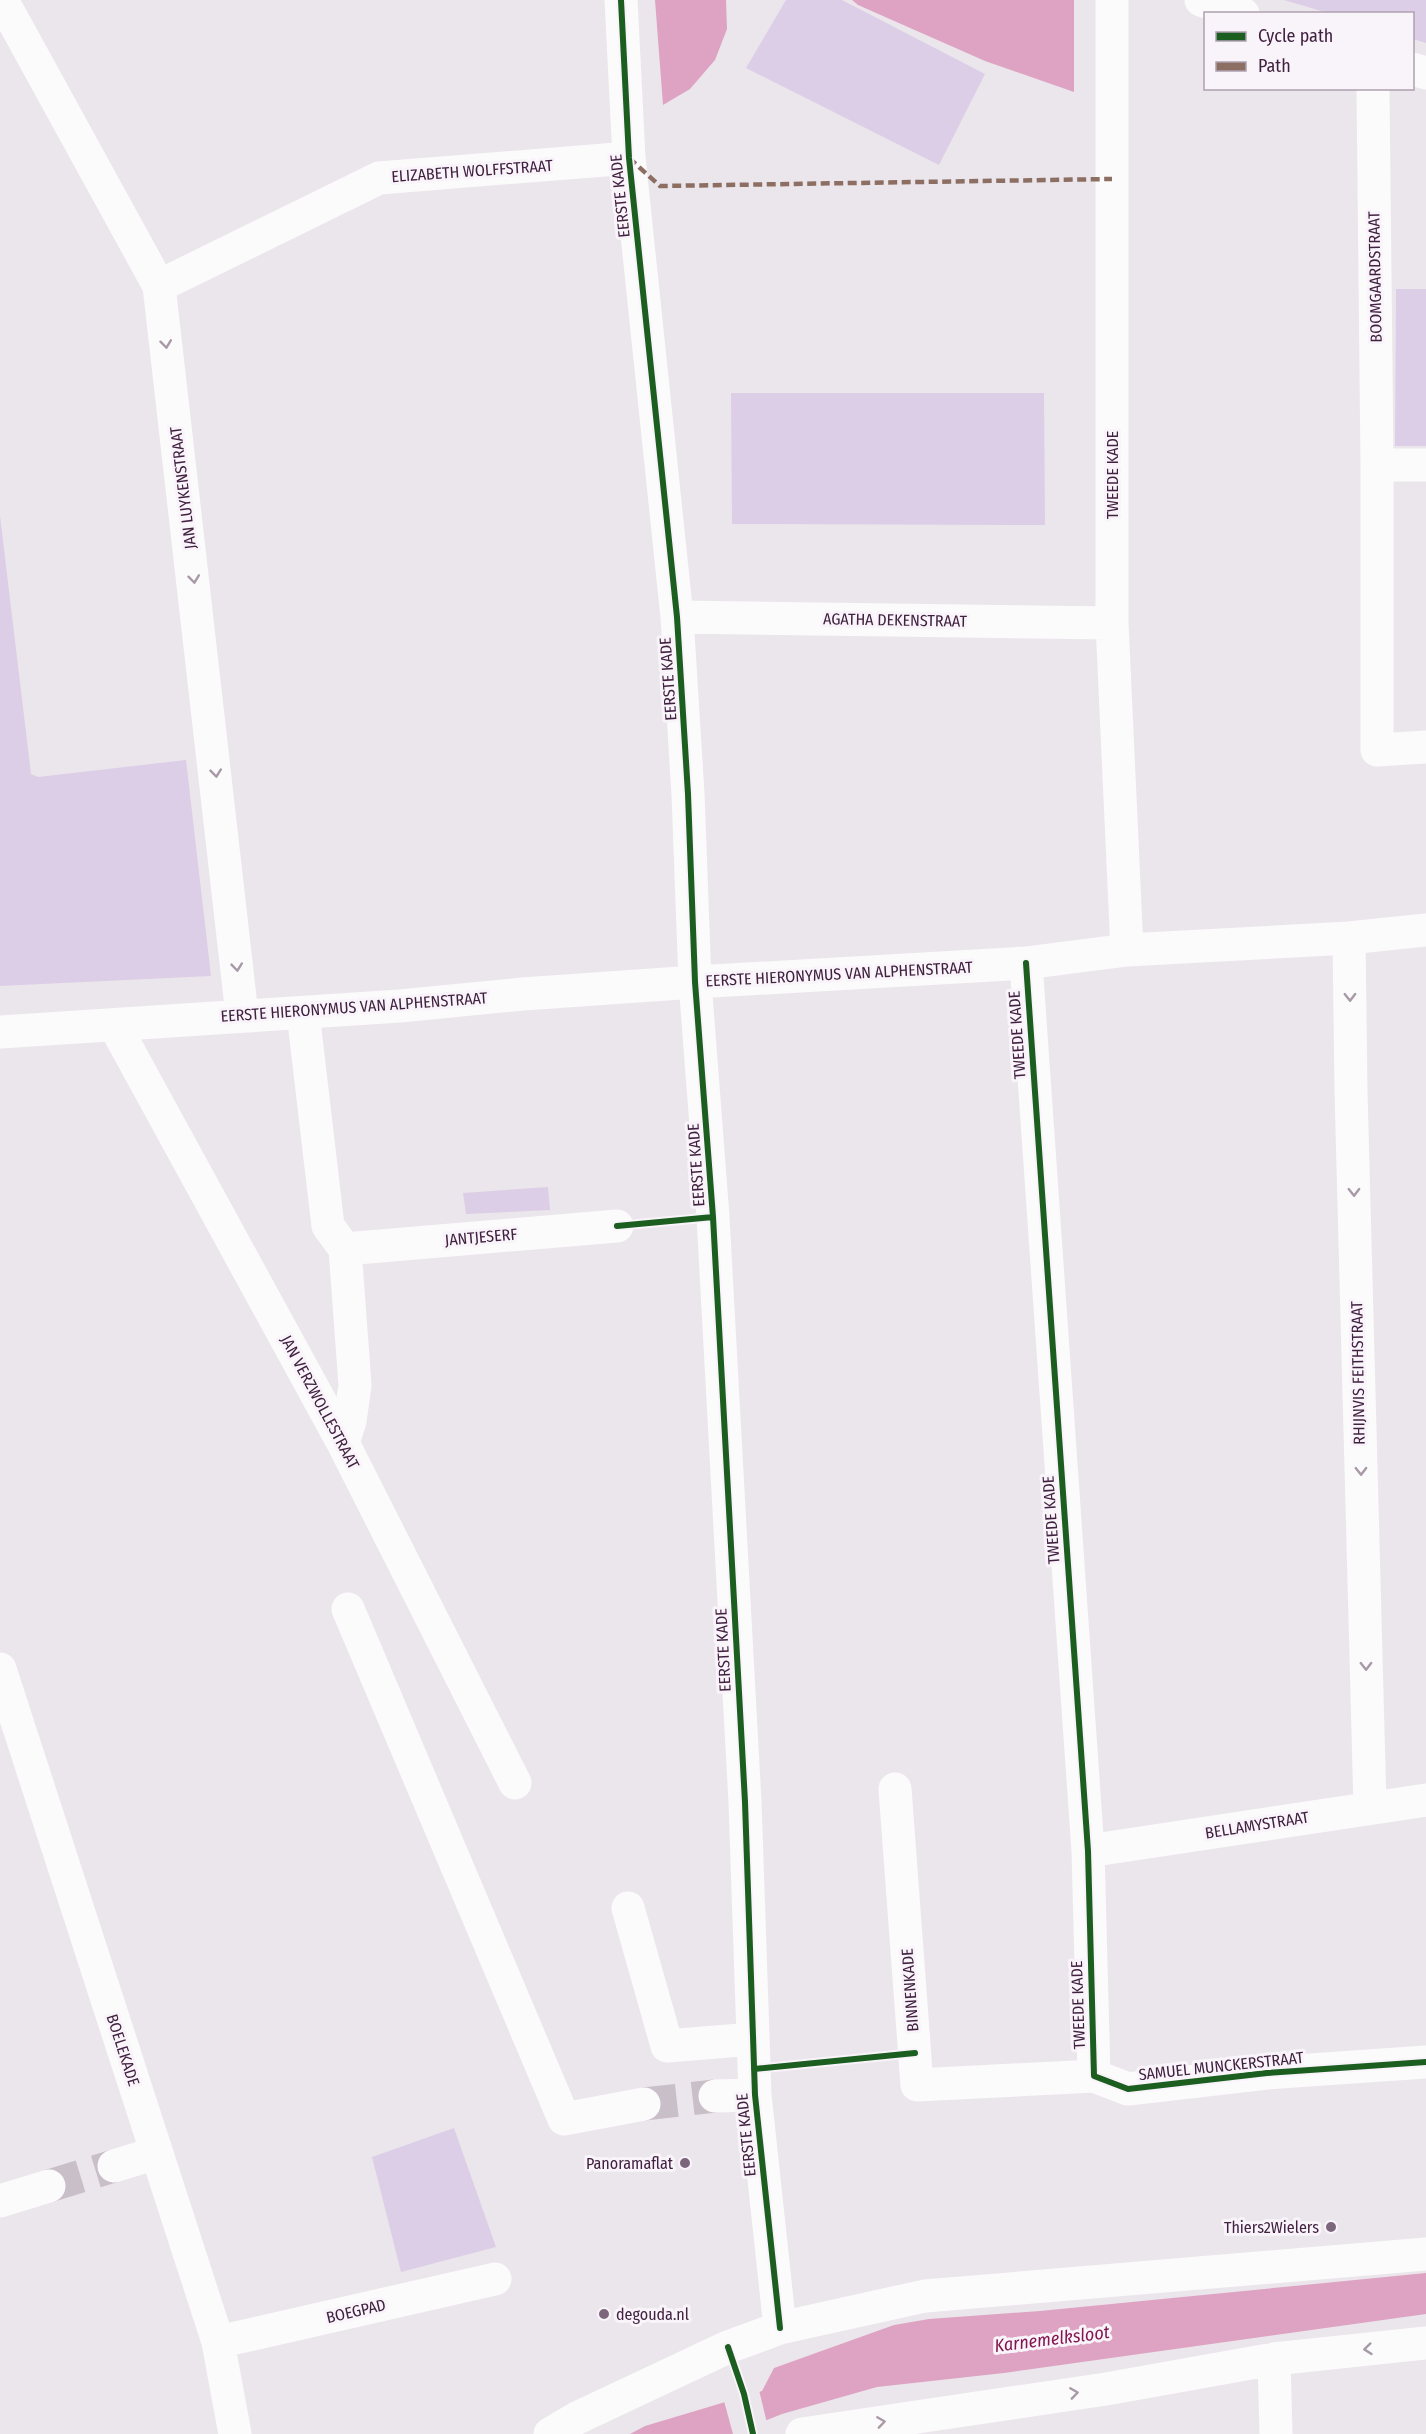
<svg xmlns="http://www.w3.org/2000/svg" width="1426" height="2434" viewBox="0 0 1426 2434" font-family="'Fira Sans Condensed',sans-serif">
	<rect width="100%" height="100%" fill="#ebe6eb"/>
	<path fill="#dccee6" d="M786,0H842L985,74L939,165L746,68Z
		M1284,0H1426V43L1413,39L1412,14L1328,13Z
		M1396,289H1426V446H1395Z
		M731,393H1044L1045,525L732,524Z
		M0,516L31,774L38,777L186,760L211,976L0,986Z
		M548,1187L550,1210L466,1214L463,1193Z
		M454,2128L496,2247L401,2272L372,2157Z"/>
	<path fill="#dea3c3" d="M655,0H726L727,29L715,60L690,89L663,105Z
		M852,0H1074V92L985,61L858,5Z
		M1426,2273V2314L1004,2373L877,2387L782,2414L732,2434H630L645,2426L762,2391L774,2368L894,2325L929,2319L1040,2311Z"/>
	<path fill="#ebe6eb" d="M759,2390L767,2423L739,2434H733L724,2401Z"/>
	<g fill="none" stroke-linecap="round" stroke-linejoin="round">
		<path stroke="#c9bfc9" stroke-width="33" stroke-dasharray="33 16" stroke-linecap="butt" d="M644,2104L715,2096
			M49,2186L114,2166"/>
		<path stroke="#fcfbfc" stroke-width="33" d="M2,0L159,286L242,1015
			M621,0L629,158L677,617L688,794L695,982L713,1217L745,1802L755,2095L780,2328
			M1112,0V623L1127,950
			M1201,0L1243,14
			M1412,69L1426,73
			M1373,88L1377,465
			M159,286L379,178L629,158
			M1426,465H1377V750L1426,747
			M677,617L1112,623
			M1349,938L1351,1091L1370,1807
			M1026,963L1088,1851L1094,2076
			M303,1013L328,1226L345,1249L355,1385L350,1421L343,1443
			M115,1026L343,1443L515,1783
			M0,1032L400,1006L523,994L695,982L1026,963L1127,950L1349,938L1426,930
			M345,1249L617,1226
			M348,1609L564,2119L644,2104
			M0,1669L218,2342L235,2434
			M895,1789L917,2085L1094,2076L1128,2089L1267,2073L1426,2062
			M1088,1851L1426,1800
			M628,1908L667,2046L753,2039
			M715,2096L755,2095
			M114,2166L156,2153
			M0,2201L49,2186
			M218,2342L495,2279
			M1274,2359L1276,2434
			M550,2434L577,2418L728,2347L780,2328L925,2296L1426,2254
			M802,2434L1106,2389L1274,2359L1426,2343"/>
		<path stroke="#8d6e63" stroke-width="4.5" stroke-dasharray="9 4.5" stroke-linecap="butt" d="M629,158L660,186L1112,179"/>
		<g stroke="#f9f4fa" stroke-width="10">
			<path id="cycleway" d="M621,0L629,158L677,617L688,794L695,982L713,1217L745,1802L755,2095L780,2328
				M1026,963L1088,1851L1094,2076L1128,2089L1267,2073L1426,2062
				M617,1226L713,1217
				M754,2069L915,2053
				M728,2347L744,2394L753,2434"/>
		</g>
		<use href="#cycleway" stroke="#1b5e20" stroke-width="6"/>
	</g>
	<defs><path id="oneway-chevron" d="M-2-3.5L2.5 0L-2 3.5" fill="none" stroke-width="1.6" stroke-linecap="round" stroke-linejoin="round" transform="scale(1.5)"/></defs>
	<g stroke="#a899a7">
		<use href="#oneway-chevron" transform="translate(166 344) rotate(83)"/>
		<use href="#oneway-chevron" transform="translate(194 579) rotate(83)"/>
		<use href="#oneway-chevron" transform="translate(216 773) rotate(84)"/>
		<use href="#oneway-chevron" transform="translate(237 967) rotate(84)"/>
		<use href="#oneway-chevron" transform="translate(1350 997) rotate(89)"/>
		<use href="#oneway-chevron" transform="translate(1354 1192) rotate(89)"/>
		<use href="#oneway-chevron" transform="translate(1361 1471) rotate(89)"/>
		<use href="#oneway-chevron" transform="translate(1366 1666) rotate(89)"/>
		<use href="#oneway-chevron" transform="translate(1368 2349) rotate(174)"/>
		<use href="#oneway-chevron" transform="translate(1074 2393) rotate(-8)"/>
		<use href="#oneway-chevron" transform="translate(881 2422) rotate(-8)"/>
	</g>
	<g fill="#7c667c" stroke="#f9f4fa" stroke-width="2">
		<circle cx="685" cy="2163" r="6"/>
		<circle cx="1331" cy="2227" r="6"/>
		<circle cx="604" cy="2314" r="6"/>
	</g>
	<g text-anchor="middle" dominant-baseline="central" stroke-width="6" stroke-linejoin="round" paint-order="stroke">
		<g font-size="16" fill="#412140" stroke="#f9f4fa">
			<text transform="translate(472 171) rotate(-4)">ELIZABETH WOLFFSTRAAT</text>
			<text transform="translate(620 196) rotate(-96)">EERSTE KADE</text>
			<text transform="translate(1375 277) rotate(-91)">BOOMGAARDSTRAAT</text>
			<text transform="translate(1112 475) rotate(-90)">TWEEDE KADE</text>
			<text transform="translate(183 488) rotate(-97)">JAN LUYKENSTRAAT</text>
			<text transform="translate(895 620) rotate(1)">AGATHA DEKENSTRAAT</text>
			<text transform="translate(668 679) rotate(-94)">EERSTE KADE</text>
			<text transform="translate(839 974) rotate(-3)">EERSTE HIERONYMUS VAN ALPHENSTRAAT</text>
			<text transform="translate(354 1007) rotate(-4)">EERSTE HIERONYMUS VAN ALPHENSTRAAT</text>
			<text transform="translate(1017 1035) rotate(-94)">TWEEDE KADE</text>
			<text transform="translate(696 1165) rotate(-94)">EERSTE KADE</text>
			<text transform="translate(481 1237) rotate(-5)">JANTJESERF</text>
			<text transform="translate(1358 1373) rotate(-91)">RHIJNVIS FEITHSTRAAT</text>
			<text transform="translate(320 1402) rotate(62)">JAN VERZWOLLESTRAAT</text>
			<text transform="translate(1051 1520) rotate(-94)">TWEEDE KADE</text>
			<text transform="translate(723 1650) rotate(-93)">EERSTE KADE</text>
			<text transform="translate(1257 1825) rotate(-9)">BELLAMYSTRAAT</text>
			<text transform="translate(910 1990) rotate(-94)">BINNENKADE</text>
			<text transform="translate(1078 2005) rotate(-92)">TWEEDE KADE</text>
			<text transform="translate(123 2050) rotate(72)">BOELEKADE</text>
			<text transform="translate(1221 2066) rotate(-6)">SAMUEL MUNCKERSTRAAT</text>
			<text transform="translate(746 2135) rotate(-96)">EERSTE KADE</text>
			<text transform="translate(356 2311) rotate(-13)">BOEGPAD</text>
		</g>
		<g font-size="16" fill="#412140" stroke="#f9f4fa" text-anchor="end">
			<text x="673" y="2163">Panoramaflat</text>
			<text x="1319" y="2227">Thiers2Wielers</text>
			<text x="616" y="2314" text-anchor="start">degouda.nl</text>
		</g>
		<g font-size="18" font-style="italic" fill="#83154f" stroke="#f9f4fa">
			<text transform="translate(1052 2339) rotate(-7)">Karnemelksloot</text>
		</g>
	</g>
	<rect x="1204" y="12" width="210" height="78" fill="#f9f4fa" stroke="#afa0b0" stroke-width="1.5"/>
	<rect x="1216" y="32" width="30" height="9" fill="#1b5e20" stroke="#afa0b0" stroke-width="1.5"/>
	<text x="1258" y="42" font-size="18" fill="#412140">Cycle path</text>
	<rect x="1216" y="62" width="30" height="9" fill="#8d6e63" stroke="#afa0b0" stroke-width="1.5"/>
	<text x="1258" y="72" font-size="18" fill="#412140">Path</text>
</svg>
